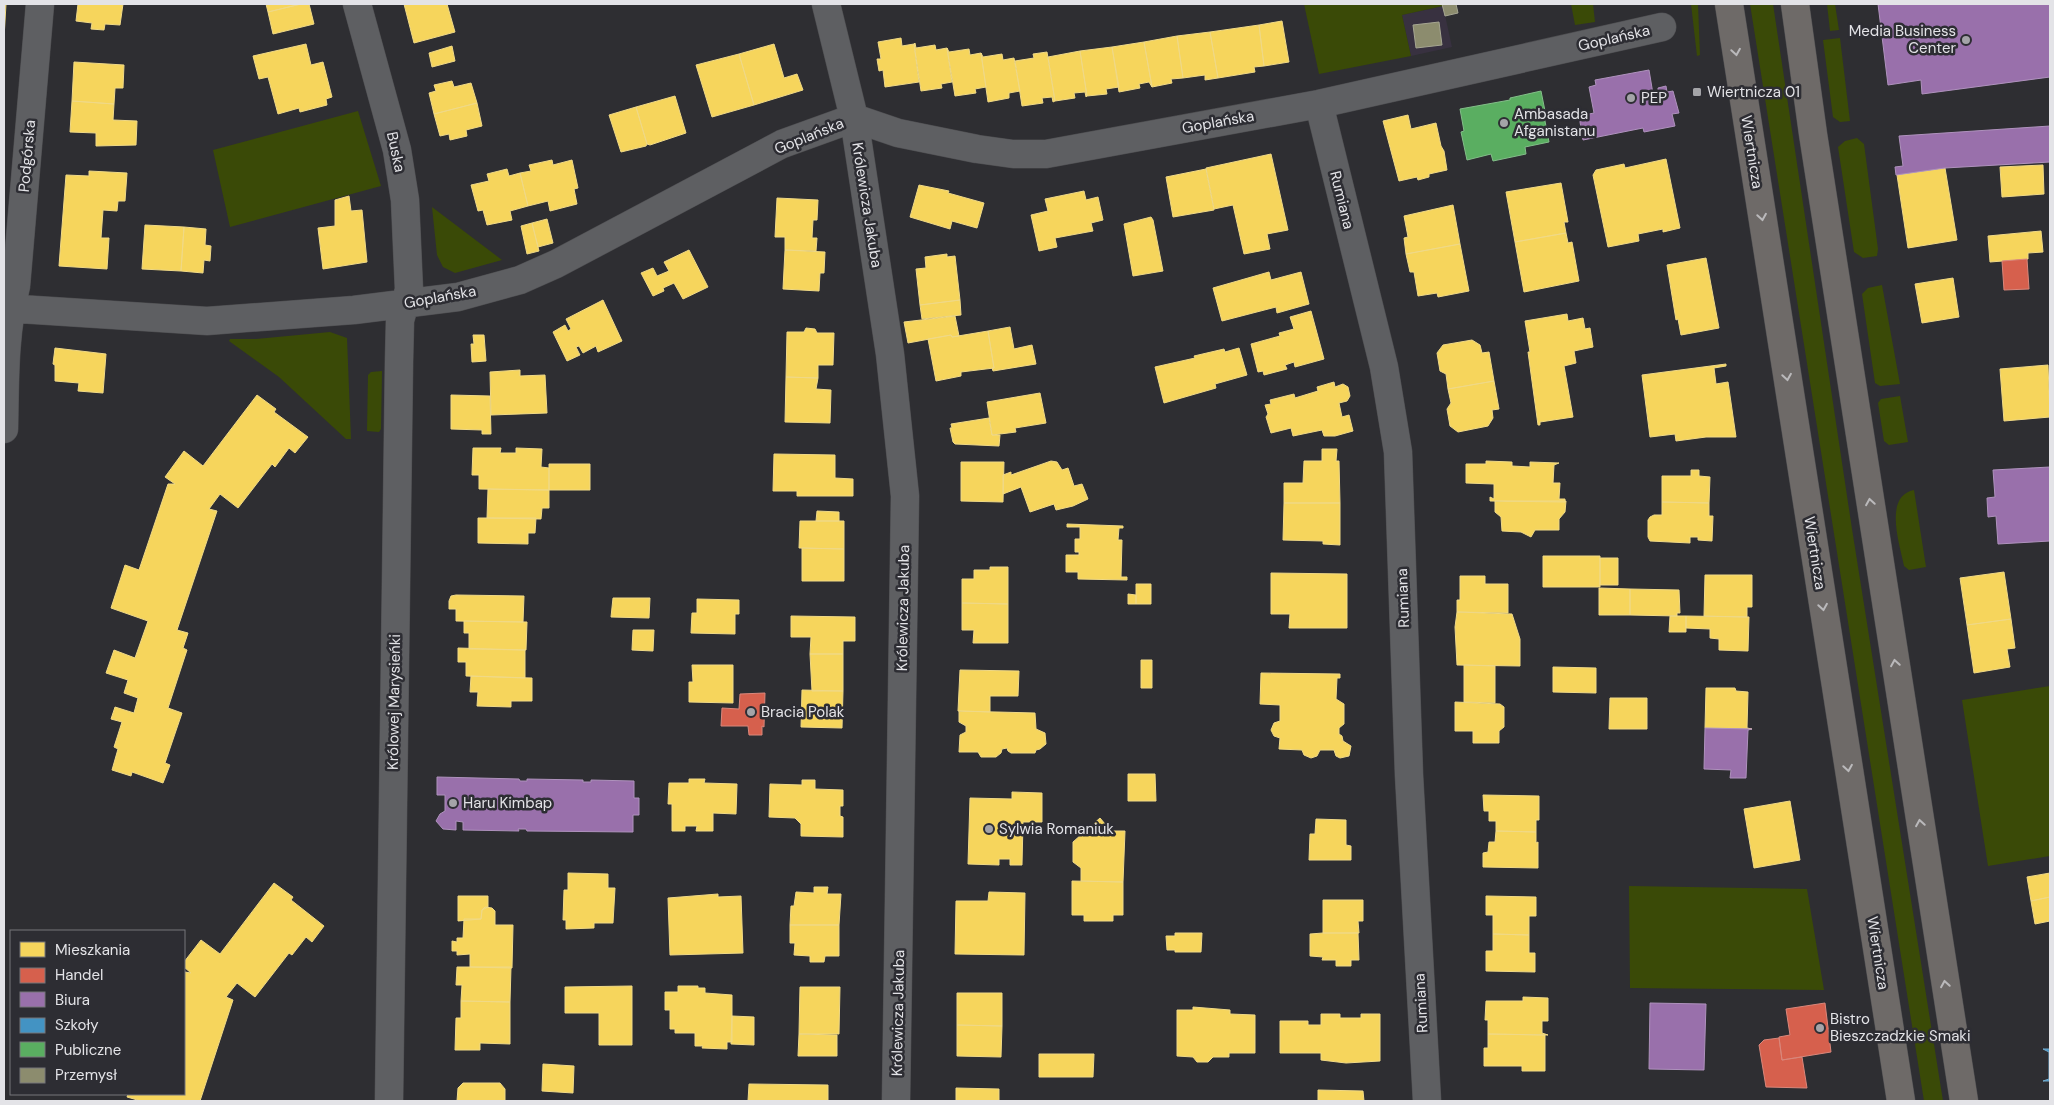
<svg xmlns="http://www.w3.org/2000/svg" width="2054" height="1105" viewBox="0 0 2054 1105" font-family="'DM Sans',sans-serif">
	<rect width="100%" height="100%" fill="#2e2e32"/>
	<path fill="#383140" d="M1443,6L1452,47L1411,56L1402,15Z"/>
	<path fill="#3a4a07" d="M1304,4H1442L1443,6L1402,15L1411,56L1319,74Z
		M1571,4H1593L1595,22L1575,25Z
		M1691,4H1698L1700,55L1697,56Z
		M1750,4H1773L1852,529L1943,1101H1924Z
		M1827,4H1835L1839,30L1830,31Z
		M1840,38L1850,121L1840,122L1833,117L1823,40Z
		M358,111L381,186L230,227L213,150Z
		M1857,138L1864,144L1878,249L1877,256L1863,258L1854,252L1838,147L1845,141Z
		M432,207L502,260L455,273L443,267L437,255Z
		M1882,285L1900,384L1880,386L1875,383L1862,294L1868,288Z
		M330,332L347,338L351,439H346L279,377L229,341L230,339H256Z
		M382,371L381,429L379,432L367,431L368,375L371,372Z
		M1900,396L1908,442L1889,445L1884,441L1878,403L1881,399Z
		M1914,490L1926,567L1909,570L1904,566C1900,545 1883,496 1914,490Z
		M2050,686V856L1988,866L1962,700Z
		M1629,886L1807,889L1824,990L1630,988Z"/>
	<path fill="#f6d55c" stroke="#f0d986" d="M4,4H6L4,38Z
		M78,4H123L120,25L105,24L104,30L91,29L92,23L76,21Z
		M266,4H301L268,12Z
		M301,4H309L314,24L273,34L268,12Z
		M404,4H447L455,32L414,43Z
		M1282,21L1289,62L1264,66L1259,25Z
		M1259,25L1264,66L1254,67L1255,72L1218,78L1210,32Z
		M1210,32L1218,78L1205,80V75L1183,78L1177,36Z
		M1177,36L1183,78L1171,79L1172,83L1152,87L1144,42Z
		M901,38L902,46L914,44L919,82L885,87L883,70L879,71L877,59H881L878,42Z
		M1144,42L1152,87L1149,82L1139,84L1140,88L1119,92L1112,47Z
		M915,43L916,48L935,45L936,50L947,48L952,82L941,84L942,88L921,91L914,44Z
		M306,44L311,65L323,62L332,97L326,99L327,105L300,112L299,108L278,114L268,77L259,79L253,56Z
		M774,44L784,78L797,74L803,90L754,105L739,54Z
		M452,46L455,61L432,67L429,53Z
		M1112,47L1119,87L1106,89L1107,94L1087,96L1080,51Z
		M947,48L949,52L969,49L970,55L981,53L986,87L975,89L976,93L955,96Z
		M1080,51L1087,96L1086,97L1085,92L1074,93L1075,98L1055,101L1048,57Z
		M1047,52L1055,101L1053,102L1052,97L1042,98L1043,103L1022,106L1015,61L1034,58L1033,54Z
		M981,53L983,57L1002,54L1003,60L1014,58L1020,91L1009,93V98L988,102Z
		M739,54L754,105L712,117L696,65Z
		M74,62L124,65L123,88H115L114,104L72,101Z
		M452,81L454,87L471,83L477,103L434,114L429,93L436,91L434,85Z
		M675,96L686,133L650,145L647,144L636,107Z
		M72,101L114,104L113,120L137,121L136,145L96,146V133L70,132Z
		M477,103L482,126L466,130L467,136L450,140L449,134L440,136L434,114Z
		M636,107L647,144L646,146L621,152L609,115Z
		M1408,115L1411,129L1436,123L1441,146L1444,151L1447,170L1429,174V177L1418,180L1417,177L1399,181L1383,121Z
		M1271,154L1288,230L1267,234L1270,249L1244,254L1233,205L1214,209L1206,168Z
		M1666,159L1680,228L1663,232V229L1638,234L1639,241L1608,247L1593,175L1596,170L1624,164L1625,168Z
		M552,160L553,165L572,160L578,188L574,189L577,204L550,211L548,201L528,206L520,173L531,171L529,165Z
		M2043,165L2044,194L2002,197L2000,167Z
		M1945,168L1957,240L1908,248L1897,175Z
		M507,169L509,176L520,173L528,206L510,211L512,220L487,225L483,210L478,211L471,185L489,181L487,174Z
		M1206,169L1214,210L1173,217L1166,177Z
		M89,171L127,173L125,201H118L117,211L103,210L101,238H109L107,269L59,266L66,175L89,176Z
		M1561,183L1568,222H1564L1566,233L1515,242L1506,192Z
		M919,185L949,191L948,193L984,203L977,228L952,221L950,229L910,217Z
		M1084,191L1086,200L1098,197L1103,220L1091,223L1093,231L1055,238L1057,247L1039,251L1031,215L1048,211L1045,199Z
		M349,196L351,211L362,210L367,262L323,269L318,228L335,226V200Z
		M777,198L818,200L817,220H813L812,238H817L816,251L785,250V237H775Z
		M1453,205L1460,244L1406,254L1404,238L1408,237L1404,216Z
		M1151,217L1153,220L1163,271L1133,276L1124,224Z
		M547,219L553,243L538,247L532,223Z
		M532,223L539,251L527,254L521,226Z
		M145,225L184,227L181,271L142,269Z
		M184,227L206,229L205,245L211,246L210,261L204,260L203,273L181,271Z
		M2041,231L2043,252L2028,253V259L1990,262L1988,236Z
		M1566,233L1568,243L1572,242L1579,281L1524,292L1515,242Z
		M1460,244L1469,291L1438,297L1437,293L1418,296L1414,272H1410L1406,254Z
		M689,250L708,287L683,299L674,283L663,288L664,291L653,296L641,273L653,268L657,276L669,271L664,262Z
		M785,250L825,252L824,273H820L819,291L783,289Z
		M947,254V257L955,256L960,300L920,305L916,269L926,268L925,257Z
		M1706,258L1719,328L1681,335L1678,319L1676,320L1667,265Z
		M1269,272L1271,280L1301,272L1309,304L1277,313L1276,307L1222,321L1213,288Z
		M1953,278L1959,317L1922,323L1915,284Z
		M603,300L622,341L598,352L596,346L583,353L579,346L576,347L580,355L567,361L553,332L565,325L568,331L571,329L566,319Z
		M960,300L961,315L922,319L920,305Z
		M1311,311L1324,359L1295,367L1294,362L1285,365L1287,369L1264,375L1263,371L1258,372L1251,344L1280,336L1279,333L1294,329L1290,317Z
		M1567,314L1568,321L1583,318L1585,329L1590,328L1593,347L1574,351L1576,363L1564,366L1573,417L1540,422V425H1538L1528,352H1530L1525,321Z
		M955,316L959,336L952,337L951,335L908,343L904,322Z
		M1010,327L1014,349L1032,345L1036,364L993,371L992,368H994L988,331Z
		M806,328L815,329L817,333H834L833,365H818V378L786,377L787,332H804Z
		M988,331L994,368L961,372V376L936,381L928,339L951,335L952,337Z
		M473,335H484L486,361L472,362L471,344H474Z
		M1472,340L1480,345L1482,353L1489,352L1494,381L1448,389L1446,374L1440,371L1437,353L1443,345Z
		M55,348L106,354L103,393L78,391L79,383L55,381V365L53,364Z
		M1239,348L1247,375L1215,384L1216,388L1164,403L1155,367L1195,358L1194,356L1224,349L1225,352Z
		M1726,364V366L1714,368L1716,384L1728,382L1736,437H1706L1676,441L1675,434L1650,437L1642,375Z
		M2048,365L2050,417L2004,421L2000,369Z
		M520,370V376L545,375L547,413L491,415L490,372Z
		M786,377L818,378L816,389L831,390L830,423L785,422Z
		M1494,381L1499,409L1492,410L1493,418L1488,426L1458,432L1450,426L1447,409L1451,403L1448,389Z
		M1334,382L1335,387L1343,384L1348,387L1350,396L1347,401L1339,403L1342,417L1349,415L1353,431L1335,436H1324L1322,430L1293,436L1291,428L1271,433L1266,417L1268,414L1265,405L1271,404L1270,400L1294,394L1295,398L1318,391L1317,387Z
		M1040,393L1046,423L1015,428L1016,432L992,435L987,402Z
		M257,395L276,409L274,412L308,437L295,453L289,448L275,467L272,464L238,508L220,494L209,509L217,511L177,630L188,633L183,648L187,650L168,708L182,713L165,763L170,765L163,783L132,772L131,776L112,770L118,749L114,747L122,722L111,719L115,707L134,713L138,698L124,693L128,680L106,673L114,650L135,658L148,621L111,608L125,565L139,570L168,484H175L165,477L184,451L203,466Z
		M451,395L490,396L491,434H482V430L451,429Z
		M989,418L992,435H1000L999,446L955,444L953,442L950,428H952L951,424Z
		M473,448H501L500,453H516V448L542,449L541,467L549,468V490L479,489V475H472Z
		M1322,449H1337L1336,461H1339L1340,503H1284V483H1303L1304,461H1322Z
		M774,454L835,455V478L853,479V496H797V491H773Z
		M1051,461L1057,462L1062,470L1068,468L1074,486L1082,484L1088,499L1073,506L1056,510L1054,504L1030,512L1021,487L1003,494V475L1011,472V475Z
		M1486,461L1512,462V466L1530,467V462L1559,463L1554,465L1553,483H1560L1559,499H1565V502L1490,501V497L1494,499V484L1466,483V464H1486Z
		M961,462H1004L1003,502L961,501Z
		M549,464H590V490H549Z
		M1691,470H1699V476L1710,477L1709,503L1662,502V476H1691Z
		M488,489L549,490V508H542L541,519L487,518Z
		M1495,501H1566L1565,512L1559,519V530H1535L1531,537L1521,532L1502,531L1501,517L1495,512Z
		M1662,502L1709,503V516H1713L1712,541L1698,540V537H1690V543L1650,541L1648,537V520L1650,517L1654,515H1662Z
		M1284,503H1340V545L1323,544V541L1283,540Z
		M817,511L839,512V521H816Z
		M478,518H536L535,533H528V544L478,543Z
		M800,521H844V549L799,548Z
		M1067,524L1123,526V528H1119L1118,540H1122L1121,577H1127V580L1078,579V572H1066V555H1079V552H1075V539H1080V527H1067Z
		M802,548L844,549V581H802Z
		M1543,556H1600V587H1543Z
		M1600,558H1618V585H1600Z
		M990,567H1008V604L962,603V579H974V570H990Z
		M2004,572L2011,619L1967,625L1960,578Z
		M1271,573L1347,574V628H1289L1290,614H1271Z
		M1705,575H1752V607H1747V617L1704,616Z
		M1460,576H1485V584H1508V613L1457,612V600H1460Z
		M1136,584H1151V604H1136Z
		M1599,588L1630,589V615H1599Z
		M1630,589L1679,590L1680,613H1677V616L1630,615Z
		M1128,594L1136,595V604H1128Z
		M456,595L524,596L523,622L456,621V609H449V601L451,596Z
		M613,598H650L649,618L611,617Z
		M697,599L739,600V614H735V634L691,633L692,613H697Z
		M962,603L1008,604V643H973L974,630H962Z
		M1457,612L1512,614L1520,639V666L1457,665L1455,627Z
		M791,616L855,617V641H843V654H810L811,637H791Z
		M1670,616H1686V632H1669Z
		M1686,616L1749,617L1748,651L1719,650V639L1710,638V629L1686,628Z
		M2011,619L2015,648L2007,649L2010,667L1974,673L1967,625Z
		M464,621L527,622L526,650L469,649V633H464Z
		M633,630H654L653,651L632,650Z
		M458,648L525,650V678L466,676V662H458Z
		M810,654H843V691H812Z
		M1141,660H1152V688H1141Z
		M692,665H733V703L689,702V682H693Z
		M1464,665L1495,666V703L1464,702Z
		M1553,667L1596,668V693L1553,692Z
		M960,670L1019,671L1018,696H990V712L958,711Z
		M1261,673L1340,674V678H1337L1336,699L1344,704V724L1339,728V734L1342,736L1343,741L1351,746L1349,756L1340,758L1336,756L1334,750H1320L1317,756L1311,758L1304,755L1302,750L1279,749L1280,738L1274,736L1271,730L1274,723L1280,721V705L1260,704Z
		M471,676L532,678V701H511V707L477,706L478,692H470Z
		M1706,688H1735L1736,691L1748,692L1747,728L1752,729L1705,728Z
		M802,690L843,691L842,728L801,727Z
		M1610,698H1647V729H1609Z
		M1455,702L1500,704L1504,707V727L1499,731V743H1473V731H1455Z
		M959,711L1035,713L1036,729L1045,733L1046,744L1040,749L1036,750L1035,753H1011L1008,751L1007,748L1002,749L1001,753L996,757H981L978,752H959L960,735L966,732V726L959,722Z
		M1128,774H1155L1156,801H1128Z
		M689,779H705L704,783L737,784L736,814L713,813V831H696L697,826H685V831H672V804H668L669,783H689Z
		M802,780H815V789L843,790V806H840V816L843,817V837L801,836V824L795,818L769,817L770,784L802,785Z
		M1012,792L1042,793V822H1023L1022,865H1010V859H999V865L968,864L970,798L1012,799Z
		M1483,795L1539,796V820H1536V832L1496,831V821H1489V811H1484Z
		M1790,801L1800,860L1754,868L1744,809Z
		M1100,818L1111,831H1125L1123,882L1081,881V868L1073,862V842Z
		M1316,819L1346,820V845L1351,846V860H1309L1310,834H1315Z
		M1496,831L1536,832V843L1538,842V868L1483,867V853L1488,852L1489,842H1495Z
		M568,873L608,874V888H615L613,923H594V928L566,929V920H563L564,890H568Z
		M2050,873V897L2031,901L2027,877Z
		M1072,881L1123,882V915H1113V921H1084V915H1072Z
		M274,883L293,897L291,900L324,926L312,942L306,937L292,955L289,953L255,997L237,983L226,997L233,1000L200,1101H141L127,1097L128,1094H184V974L185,972L191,973L184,967V962L201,940L220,954Z
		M814,887H828L827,894H841L839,925H790L791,906H794L796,892L814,893Z
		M989,892L1025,893L1024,955L955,954L956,901H988Z
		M718,894V897L741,896L743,953L670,955L668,898Z
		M458,896H488V907L482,910L481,919L458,921Z
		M1486,896L1536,897V916H1529V935L1493,934V915H1486Z
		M2050,897V921L2035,924L2031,901Z
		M1323,900H1363V921H1358L1359,933H1323Z
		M485,907L492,908L495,911V925H513L512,968L470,967V954L457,955V951H452V941L457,942V938H463L464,919H481L482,910Z
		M790,925H839V956H825L824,962H810V956L794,955L795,943H790Z
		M1175,933H1202L1201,952H1175V950H1167L1166,936H1175Z
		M1323,933H1358L1359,960H1351V966H1336V960H1322L1323,957L1310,956V934Z
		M1493,934L1529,935V953H1535V972L1486,971V951H1493Z
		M457,967H511L510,1002L461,1001L462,985H456Z
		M632,986V1045H599V1013H565V987Z
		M678,986H698V988H705V993L732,995V1042H727V1049L702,1048L703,1046H695V1033H675V1029H670V1010H665V992H678Z
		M800,987H840L839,1034H799Z
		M957,993H1002V1026L957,1025Z
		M1523,997L1548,998V1021H1542V1033L1548,1035L1488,1034V1020H1485L1486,1001H1523Z
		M461,1001L510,1002V1044L480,1043V1050H455L456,1018H461Z
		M1193,1007L1230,1010V1014L1255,1015V1053H1229V1057H1213L1208,1062H1197L1193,1057L1177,1056V1010H1193Z
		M1321,1014H1340V1018H1361V1014H1380V1061L1346,1063L1321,1060V1053H1280V1021H1308V1025H1321Z
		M732,1016L754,1017V1045L731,1044Z
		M957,1025L1002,1026L1001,1057L957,1056Z
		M799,1034L837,1035V1056H798Z
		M1488,1034L1545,1035V1071H1522V1066H1484V1048H1488Z
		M1039,1054H1094L1093,1077H1039Z
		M543,1064L574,1066L573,1093L542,1091Z
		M463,1083H500L505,1089V1101H457L458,1088Z
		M749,1084L828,1085V1101H748Z
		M956,1088L999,1089V1101H956Z
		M1318,1090L1363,1091L1364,1101H1318Z"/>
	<path fill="#d6604d" stroke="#da877b" d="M2027,259L2029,289L2004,290L2002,261Z
		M765,693L764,727L762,726V735H749L748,726H721L722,708L739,709L740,694Z
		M1825,1003L1831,1052L1782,1060L1779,1037L1790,1035L1786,1009Z
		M1779,1038L1782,1060L1802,1057L1807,1088L1766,1087L1759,1045L1764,1040Z"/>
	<path fill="#9970ab" stroke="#af92bd" d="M1878,4H2050V77L1922,94L1921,80L1888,85Z
		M1649,70L1653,94H1658V88L1666,86L1667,92L1673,91L1679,113L1672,114L1675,126L1644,132L1643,128L1583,140L1579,116L1594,113L1589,87L1596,85L1595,80Z
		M2050,126V162L1945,168L1896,175L1895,167L1903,166L1899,136Z
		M2050,467V541L1998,544L1996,516L1988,517L1987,498L1995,497L1993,470Z
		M1705,728L1752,729L1748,730L1746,778H1730L1731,770L1704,769Z
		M437,777L519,779L520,781H527V779L583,780V782H591V780L634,781V798H639V815H633V832L527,831L526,829H518L519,831L463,830V822L456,821V830L443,829L436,821L440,814L445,811V795H437Z
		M1650,1003L1706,1004L1704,1070L1649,1069Z"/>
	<path fill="#4393c3" stroke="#73abce" d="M2043,1049H2050V1081H2043L2049,1079V1052Z"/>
	<path fill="#5aae61" stroke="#83be89" d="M1541,91L1546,116H1544L1549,142L1525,147L1526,154L1493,161L1491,154L1467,160L1461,132L1464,131L1460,109L1510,100V98Z"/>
	<path fill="#8c8c6e" stroke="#a6a692" d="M1442,4H1456L1458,13L1445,16Z
		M1439,22L1442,45L1416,48L1413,25Z"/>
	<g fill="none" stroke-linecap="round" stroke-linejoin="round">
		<g stroke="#4c4c4f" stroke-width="29">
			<path id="minor" d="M357,4L397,150L405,200L409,290L400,320L399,362L389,1101
				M826,4L854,118L890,354L905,496L896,1101
				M1319,104L1384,367L1398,452L1409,775L1427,1101
				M4,308L207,321L354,310L458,297L520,280L556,264L782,144L854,118L898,133L977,149L1013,154H1046L1319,104L1662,27
				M4,429C5,380 4,333 16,286L40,4"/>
		</g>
		<g stroke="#4c4c4f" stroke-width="29">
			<path id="major" d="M1729,4L1901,1101
				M1795,4L1813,134L1964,1101"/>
		</g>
		<use href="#minor" stroke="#5e5f62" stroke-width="28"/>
		<use href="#major" stroke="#6e6a68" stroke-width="28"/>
	</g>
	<defs><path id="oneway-chevron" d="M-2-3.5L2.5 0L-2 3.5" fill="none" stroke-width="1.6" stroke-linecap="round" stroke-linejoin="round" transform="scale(1.25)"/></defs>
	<g stroke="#bab9bb">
		<use href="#oneway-chevron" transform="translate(1736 52) rotate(81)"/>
		<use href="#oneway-chevron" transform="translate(1762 217) rotate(81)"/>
		<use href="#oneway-chevron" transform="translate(1787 377) rotate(81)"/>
		<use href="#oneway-chevron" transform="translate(1870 502) rotate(-99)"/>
		<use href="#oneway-chevron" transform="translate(1823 607) rotate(81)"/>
		<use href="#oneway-chevron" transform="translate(1895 663) rotate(-99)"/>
		<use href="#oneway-chevron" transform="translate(1848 768) rotate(81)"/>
		<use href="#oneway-chevron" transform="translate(1920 823) rotate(-99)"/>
		<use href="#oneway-chevron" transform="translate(1945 984) rotate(-99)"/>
	</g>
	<g fill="#a4a4a8" stroke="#2d2d33" stroke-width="2">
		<circle cx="1966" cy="40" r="5"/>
		<rect x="1692" y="87" width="10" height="10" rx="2.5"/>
		<circle cx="1631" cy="98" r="5"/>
		<circle cx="1504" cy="123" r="5"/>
		<circle cx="751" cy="712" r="5"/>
		<circle cx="453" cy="803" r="5"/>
		<circle cx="989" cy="829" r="5"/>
		<circle cx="1820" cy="1028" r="5"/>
	</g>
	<g text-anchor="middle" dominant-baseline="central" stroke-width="5" stroke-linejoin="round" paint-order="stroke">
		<g font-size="15" fill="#e3e3e7" stroke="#2d2d33" text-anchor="start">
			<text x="1956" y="31" text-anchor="end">Media Business<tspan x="1956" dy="17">Center</tspan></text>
			<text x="1707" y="92">Wiertnicza 01</text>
			<text x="1641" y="98">PEP</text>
			<text x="1514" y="114">Ambasada<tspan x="1514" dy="17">Afganistanu</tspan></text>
			<text x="761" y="712">Bracia Polak</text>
			<text x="463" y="803">Haru Kimbap</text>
			<text x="999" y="829">Sylwia Romaniuk</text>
			<text x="1830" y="1019">Bistro<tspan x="1830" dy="17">Bieszczadzkie Smaki</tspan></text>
		</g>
		<g font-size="15" fill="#e3e3e7" stroke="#2d2d33">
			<text transform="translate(1614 38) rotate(-13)">Goplańska</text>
			<text transform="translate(1218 122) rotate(-10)">Goplańska</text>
			<text transform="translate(809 136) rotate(-22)">Goplańska</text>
			<text transform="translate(396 152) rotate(78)">Buska</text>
			<text transform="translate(1752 152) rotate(81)">Wiertnicza</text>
			<text transform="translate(27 156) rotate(-85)">Podgórska</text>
			<text transform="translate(1342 200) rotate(76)">Rumiana</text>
			<text transform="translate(867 205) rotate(81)">Królewicza Jakuba</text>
			<text transform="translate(440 297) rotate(-10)">Goplańska</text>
			<text transform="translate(1815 553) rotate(81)">Wiertnicza</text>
			<text transform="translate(1403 598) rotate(-92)">Rumiana</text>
			<text transform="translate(903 608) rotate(-89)">Królewicza Jakuba</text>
			<text transform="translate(394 702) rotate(-89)">Królowej Marysieńki</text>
			<text transform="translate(1878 953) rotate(81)">Wiertnicza</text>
			<text transform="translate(1421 1003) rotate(-93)">Rumiana</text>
			<text transform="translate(898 1013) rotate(-89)">Królewicza Jakuba</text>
		</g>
	</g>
	<rect width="2054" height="1105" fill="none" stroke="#e3e3e7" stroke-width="10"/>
	<rect x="10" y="930" width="175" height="165" fill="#2d2d33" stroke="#76767b"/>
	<rect x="20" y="942" width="25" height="15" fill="#f6d55c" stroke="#76767b"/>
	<text x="55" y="955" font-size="15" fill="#e3e3e7">Mieszkania</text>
	<rect x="20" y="968" width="25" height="15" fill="#d6604d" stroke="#76767b"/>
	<text x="55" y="980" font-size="15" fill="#e3e3e7">Handel</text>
	<rect x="20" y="992" width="25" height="15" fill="#9970ab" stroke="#76767b"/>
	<text x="55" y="1005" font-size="15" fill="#e3e3e7">Biura</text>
	<rect x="20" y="1018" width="25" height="15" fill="#4393c3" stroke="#76767b"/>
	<text x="55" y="1030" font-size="15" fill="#e3e3e7">Szkoły</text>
	<rect x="20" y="1042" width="25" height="15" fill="#5aae61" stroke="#76767b"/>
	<text x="55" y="1055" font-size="15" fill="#e3e3e7">Publiczne</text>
	<rect x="20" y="1068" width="25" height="15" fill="#8c8c6e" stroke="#76767b"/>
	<text x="55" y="1080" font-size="15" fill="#e3e3e7">Przemysł</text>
</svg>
